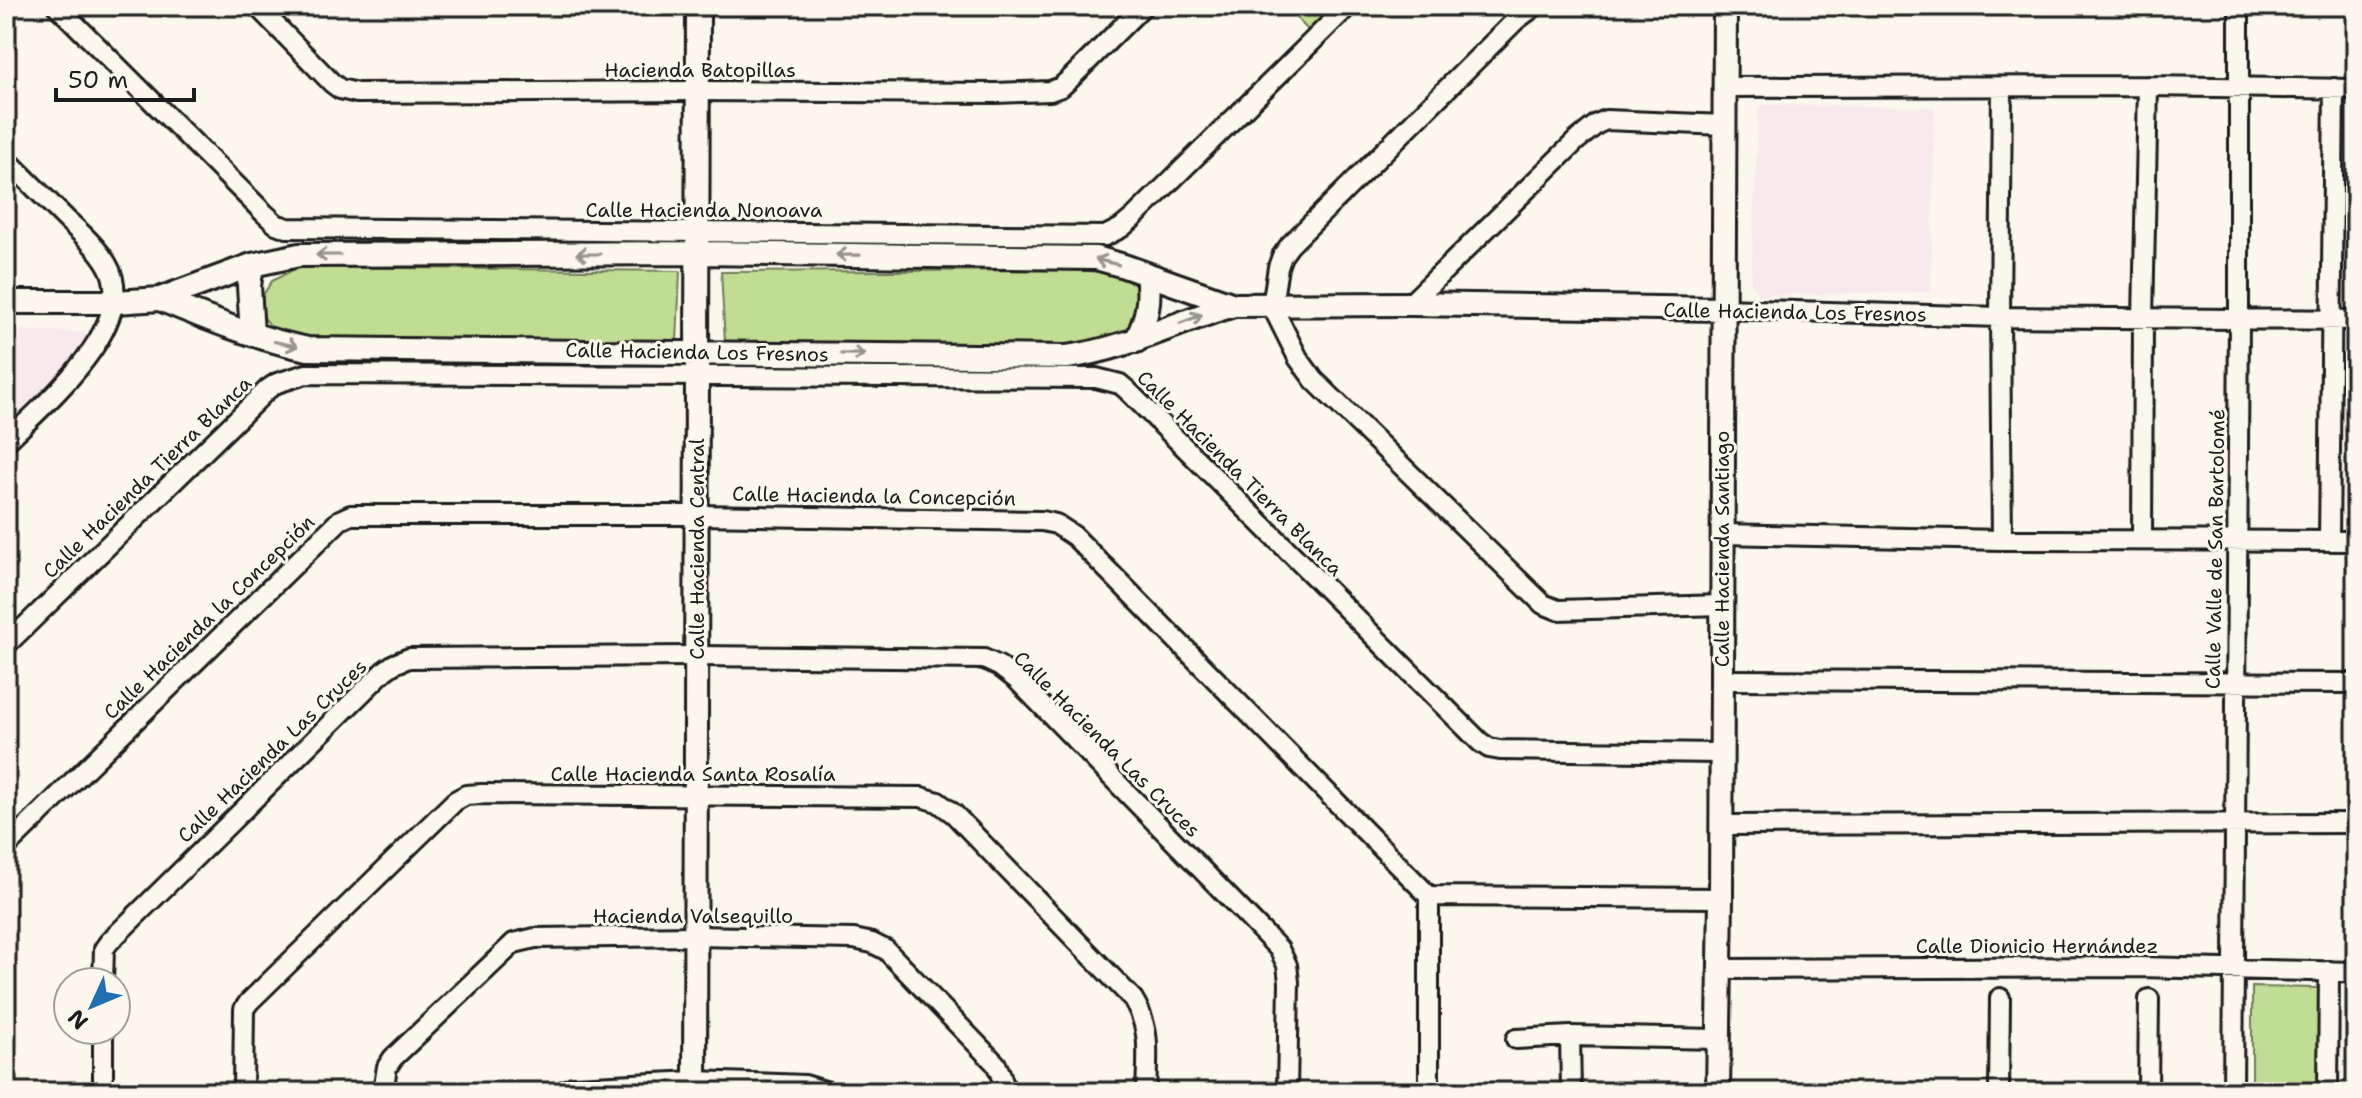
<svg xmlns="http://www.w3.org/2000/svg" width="2362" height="1098" viewBox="0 0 2362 1098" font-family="'Shantell Sans',sans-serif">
	<rect width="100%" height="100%" fill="#fbf7ec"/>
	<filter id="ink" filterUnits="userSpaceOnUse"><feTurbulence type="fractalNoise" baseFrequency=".0125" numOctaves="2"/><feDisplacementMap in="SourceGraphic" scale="16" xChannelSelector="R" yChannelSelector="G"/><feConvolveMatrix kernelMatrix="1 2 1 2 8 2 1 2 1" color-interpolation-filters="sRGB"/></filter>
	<g filter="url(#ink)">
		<path fill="#f8e9ed" d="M1763,105L1935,107L1931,292L1759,295L1751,283L1758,110Z
			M6,330L87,332L84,345L69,366L6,428Z"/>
		<path fill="#c1dd94" stroke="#6e7c58" stroke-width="2" d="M1285,6H1333L1308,30Z
			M298,267L680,271L677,343H310L278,336L263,316L261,298L272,281Z
			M1078,270L1108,273L1132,282L1140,286L1146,298L1129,337L1106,347H732L725,342L721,272Z
			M2252,987L2320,988L2319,1092H2252Z"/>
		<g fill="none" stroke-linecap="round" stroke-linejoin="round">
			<g stroke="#1c1c1c" stroke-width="24">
				<path id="minor" d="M57,6L264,213L276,224L287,228L1105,236L1121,228L1133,218L1348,6
					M257,6L332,83L340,89L357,93L696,91L996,93L1050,91L1061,87L1071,78L1143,6
					M1535,6L1516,20L1290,245L1282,256L1278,267L1272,306L1298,358L1314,380L1543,604L1558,610L1721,605
					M1725,87L2148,86L2356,89
					M6,159C26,179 46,199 66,219C81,233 97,247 107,264C142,323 44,404 6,442
					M1410,304L1576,141L1597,124L1606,120L1724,125
					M1723,309L2000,317L2356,320
					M1722,534L2002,540L2356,541
					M2002,540L2000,317L2002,88
					M2142,540L2143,318L2148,86
					M2329,541L2334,88
					M6,645L268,389L277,383L306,374L1096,378L1120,384L1127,390L1480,742L1489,748L1500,750L1720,753
					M1721,680L2356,683
					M1721,825L2356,823
					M6,847L340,520L351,515H697L1042,521L1056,524L1074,536L1429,896V1092
					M1429,896L1721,898
					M1719,969L2139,967L2356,972
					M103,982L104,949L109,942L384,671L394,664L409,658L696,656L984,659L999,666L1017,680L1279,949L1287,965L1289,982L1287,1092
					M1570,1036L1571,1092
					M1516,1039L1570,1036L1718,1039
					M103,1092V1030
					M243,1092L244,1009L249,1002L455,801L466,795L481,794L921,797L938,802L954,814L1133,999C1152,1030 1147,1056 1146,1092
					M383,1092L387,1067L393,1058L514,943L535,938L695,936L854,939L872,943L886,950L996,1064L1000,1073L1006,1092
					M562,1092L573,1087L695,1081L805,1085L828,1092
					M1999,1092L2000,998
					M2148,1092L2149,999
					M2233,1092L2239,320V6
					M2328,1092L2329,971"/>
			</g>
			<g stroke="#1c1c1c" stroke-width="28">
				<path id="tertiary" d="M160,299C208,319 257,339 308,349L1067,357C1127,349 1176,322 1234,305
					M6,302H116L160,299L252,265L299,255L698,253L1096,258L1124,266L1234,305L1410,304L1723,309
					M252,334L249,286L252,265
					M1136,341C1147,318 1151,300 1147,275
					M695,1092L698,6
					M1718,1092L1721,898L1725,6"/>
			</g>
			<use href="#minor" stroke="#fbf7ec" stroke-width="18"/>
			<use href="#tertiary" stroke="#fbf7ec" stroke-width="22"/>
		</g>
		<defs><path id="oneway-shaft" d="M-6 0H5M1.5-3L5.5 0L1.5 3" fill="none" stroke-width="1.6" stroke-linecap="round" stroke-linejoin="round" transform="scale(2)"/></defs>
		<g stroke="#97948e">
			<use href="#oneway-shaft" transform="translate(588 254) rotate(180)"/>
			<use href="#oneway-shaft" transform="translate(328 255) rotate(180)"/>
			<use href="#oneway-shaft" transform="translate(848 255) rotate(-179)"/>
			<use href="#oneway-shaft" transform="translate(1107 262) rotate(-166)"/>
			<use href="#oneway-shaft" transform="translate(1191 319) rotate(-21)"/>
			<use href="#oneway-shaft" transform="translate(286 344) rotate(12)"/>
			<use href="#oneway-shaft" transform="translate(853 354) rotate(1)"/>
		</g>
	</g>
	<g text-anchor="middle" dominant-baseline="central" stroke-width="6" stroke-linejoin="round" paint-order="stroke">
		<g font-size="20" fill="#1c1c1c" stroke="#fbf7ec">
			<text x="700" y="70">Hacienda Batopillas</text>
			<text x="704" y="210">Calle Hacienda Nonoava</text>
			<text transform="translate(1795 312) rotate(1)">Calle Hacienda Los Fresnos</text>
			<text transform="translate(697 352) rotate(1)">Calle Hacienda Los Fresnos</text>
			<text transform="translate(1240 473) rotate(45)">Calle Hacienda Tierra Blanca</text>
			<text transform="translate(147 477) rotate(-44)">Calle Hacienda Tierra Blanca</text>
			<text transform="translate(874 496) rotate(1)">Calle Hacienda la Concepción</text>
			<text transform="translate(697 549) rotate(-90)">Calle Hacienda Central</text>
			<text transform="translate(1722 549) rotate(-90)">Calle Hacienda Santiago</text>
			<text transform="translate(2215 549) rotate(-89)">Calle Valle de San Bartolomé</text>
			<text transform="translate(209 617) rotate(-44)">Calle Hacienda la Concepción</text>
			<text transform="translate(1107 744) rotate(45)">Calle Hacienda Las Cruces</text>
			<text transform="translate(272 751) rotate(-44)">Calle Hacienda Las Cruces</text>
			<text x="693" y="774">Calle Hacienda Santa Rosalía</text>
			<text x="693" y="916">Hacienda Valsequillo</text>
			<text x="2037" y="946">Calle Dionicio Hernández</text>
		</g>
	</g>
	<rect width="2362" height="1098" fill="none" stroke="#fbf7ec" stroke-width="32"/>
	<rect x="16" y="16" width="2330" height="1066" fill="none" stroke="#1c1c1c" stroke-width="3" filter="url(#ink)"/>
	<g transform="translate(92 1006) rotate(226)"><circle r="38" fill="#fbf7ec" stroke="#a29f99" stroke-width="2"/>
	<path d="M0-6L14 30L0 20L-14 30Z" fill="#1f6fb2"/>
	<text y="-12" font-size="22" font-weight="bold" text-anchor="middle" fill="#1c1c1c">N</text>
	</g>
	<path d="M56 88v12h138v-12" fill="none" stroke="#1c1c1c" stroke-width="4"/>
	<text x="68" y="88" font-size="24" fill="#1c1c1c" stroke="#fbf7ec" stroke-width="6" paint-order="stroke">50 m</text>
</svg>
